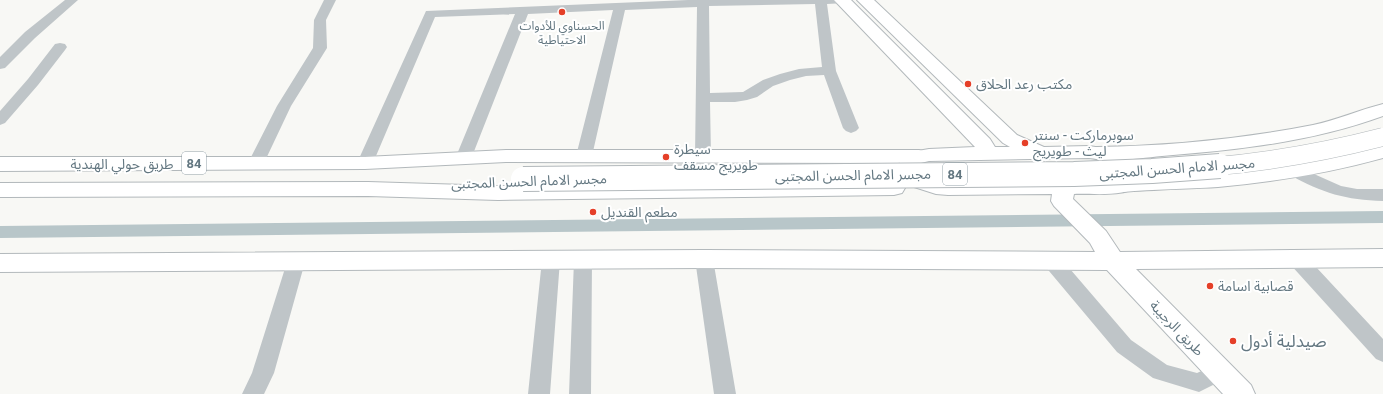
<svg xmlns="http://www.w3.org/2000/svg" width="1383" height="394" viewBox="0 0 1383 394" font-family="Roboto,'Noto Sans Arabic',sans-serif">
	<rect width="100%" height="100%" fill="#f8f8f5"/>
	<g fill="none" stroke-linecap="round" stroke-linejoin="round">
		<path fill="#b8c6c9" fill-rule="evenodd" d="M1383,211V223L0,238V226Z"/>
		<g stroke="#b3b9bc" stroke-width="2">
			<path id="major" d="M834,0H851L990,139L995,147H1010L1003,143L857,0H874L1017,135L1044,147L1089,146L1115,150L1132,159L1143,173C1142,177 1141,181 1138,185C1126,198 1090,193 1074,194L1073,199L1106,231L1120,252L1383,249V267L1136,269L1251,385L1255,394H1223L1107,270L704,268L0,272V254L704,250L1095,252L1090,243L1054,206L1051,201L1052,194L948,195L936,194L911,186L903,178L897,167L906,153L929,149L975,147ZM1089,158C1101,159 1112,162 1120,171V177L1111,179L948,181C936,180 923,180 919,167L921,163L929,161Z"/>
		</g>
		<g stroke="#b2b8bb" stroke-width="2">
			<path id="highway" d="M1383,104V116C1312,142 1237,150 1162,156C1140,158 1112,163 1090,157L1087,153L1090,149L1097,147C1169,146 1242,139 1313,125C1337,120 1359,110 1383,104Z
				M1383,146V158C1329,173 1273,182 1218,187C1186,189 1154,189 1123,192L1115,190L1112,185L1115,180L1123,178C1154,175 1186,176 1218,173C1273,169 1329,159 1383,146Z
				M506,150H919L926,152L929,156L926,160L898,163L506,162L365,169L0,171V157H365Z
				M894,181L902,183L905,188L902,193L894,195L498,200L368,196L0,197V183L368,182L498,186Z"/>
		</g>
		<path fill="#bfc5c8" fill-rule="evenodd" d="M65,0H78L35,38L5,68L0,69V57L25,32Z
			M324,0H336L326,20L327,48L291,106L264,163L262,167L256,168L250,167L248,163L277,106L313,48L314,20Z
			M688,0H848L846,3L827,4L836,71L859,128L856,131L851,133L846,131L843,128L824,75L806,76L790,80L773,86L757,97L747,100L735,102H710L711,156L709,159L703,161L697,159L695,156L697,7L625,10L592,156L590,159L584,161L578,159L576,156L613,10L528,14L471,159L469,163L463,164L457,163L455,159L515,14L435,17L373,163L371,167L365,168L359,167L357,163L426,11ZM815,4L822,67L799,69L780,74L763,80L743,92L710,93L709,6Z
			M60,43L65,44L67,47L65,50L38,85L5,123L0,125V111L28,79L55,44Z
			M1296,166L1341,186L1357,189H1383V201C1346,200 1322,193 1290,175L1288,171L1290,167Z
			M1296,251L1303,253L1383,339V362L1376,359L1289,263L1287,258L1289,253Z
			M704,252L711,254L713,259L736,394H714L695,259L697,254Z
			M551,253L558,255L560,260L550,394H528L542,260L544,255Z
			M583,253L590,255L592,260L591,394H569L574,260L576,255Z
			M1051,253L1058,255L1131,340L1167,365L1197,373L1219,363L1227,366L1230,372L1227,378L1199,392L1153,378L1117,352L1044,265L1042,260L1044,255Z
			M296,255L303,257L305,262L274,373L264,394H242L252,373L287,262L289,257Z"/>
		<use href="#major" fill="#fff" fill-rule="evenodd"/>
		<use href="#highway" fill="#fff" fill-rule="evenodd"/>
		<g stroke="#b2b8bb" stroke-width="19" stroke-linecap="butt">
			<path id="highway-bridge-far1" d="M1208,167C1268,162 1325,152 1383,137"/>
		</g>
		<g stroke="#b2b8bb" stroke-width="26" stroke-linecap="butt">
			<path id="highway-bridge" d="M523,179L1074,174L1152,171L1220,166"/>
		</g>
		<use href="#highway-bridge-far1" stroke="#fff" stroke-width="18"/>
		<use href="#highway-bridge" stroke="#fff" stroke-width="24"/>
	</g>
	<g fill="#e53f28" stroke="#fff" stroke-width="1.5">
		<circle cx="562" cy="12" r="4"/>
		<circle cx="968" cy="84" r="4"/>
		<circle cx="1025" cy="143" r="4"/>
		<circle cx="666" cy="157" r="4"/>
		<circle cx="593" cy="212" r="4"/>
		<circle cx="1210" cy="286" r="4"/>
		<circle cx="1233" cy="341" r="4"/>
	</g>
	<g text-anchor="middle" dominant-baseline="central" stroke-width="4" stroke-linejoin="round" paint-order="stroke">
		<g font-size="12" fill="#637781" stroke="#fff">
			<text x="562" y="26">الحسناوي للأدوات<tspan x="562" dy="14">الاحتياطية</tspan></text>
		</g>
		<g fill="#fff" stroke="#92a0a7" stroke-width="1">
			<rect x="182" y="152" width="24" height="22" rx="3"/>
			<rect x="943" y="163" width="24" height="22" rx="3"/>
		</g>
		<g font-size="13" font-weight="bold" fill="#637781">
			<text x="194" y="163">84</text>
			<text x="955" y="174">84</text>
		</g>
		<g font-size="14" fill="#637781" stroke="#fff" text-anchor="start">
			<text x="976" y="84">مكتب رعد الحلاق</text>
			<text x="1033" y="135">سوبرماركت - سنتر<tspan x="1033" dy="16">ليث - طويريج</tspan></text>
			<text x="674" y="149">سيطرة<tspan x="674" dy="16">طويريج مسقف</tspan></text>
			<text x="601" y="212">مطعم القنديل</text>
			<text x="1218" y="286">قصابية اسامة</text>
		</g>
		<g font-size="14" fill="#637781" stroke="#fff">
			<text x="122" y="164">طريق حولي الهندية</text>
			<text transform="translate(1177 168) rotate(-4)">مجسر الامام الحسن المجتبى</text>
			<text transform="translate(853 175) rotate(-1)">مجسر الامام الحسن المجتبى</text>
			<text transform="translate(529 181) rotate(-2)">مجسر الامام الحسن المجتبى</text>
			<text transform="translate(1177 328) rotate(46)">طريق الرجيبة</text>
		</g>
		<g font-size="17" fill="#637781" stroke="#fff" text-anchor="start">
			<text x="1241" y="341">صيدلية أدول</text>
		</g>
	</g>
</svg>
